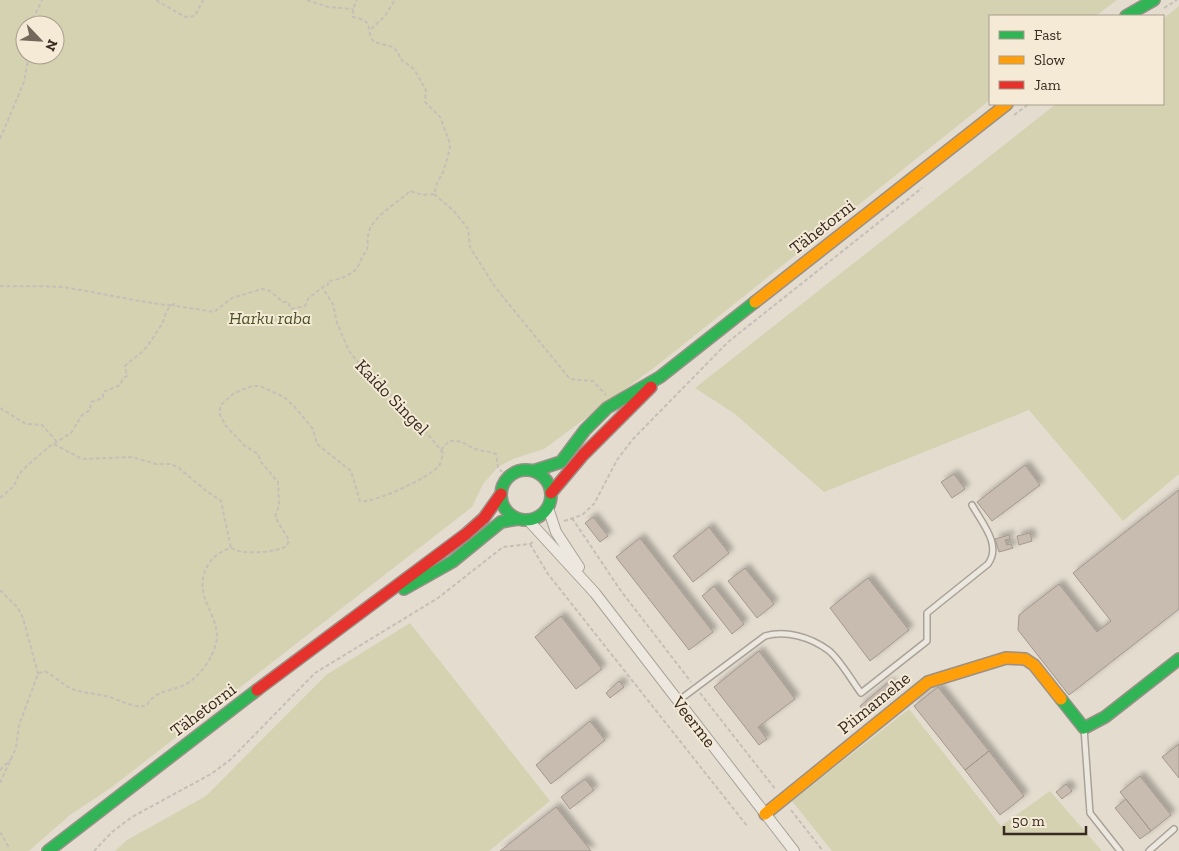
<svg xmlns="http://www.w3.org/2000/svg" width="1179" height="851" viewBox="0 0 1179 851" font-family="'Zilla Slab',serif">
	<defs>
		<filter id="shadow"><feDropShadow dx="4.5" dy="-4.5" stdDeviation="2.5" flood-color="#0004"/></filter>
	</defs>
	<rect width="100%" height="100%" fill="#e4dccf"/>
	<path fill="#d5d2b2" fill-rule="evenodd" d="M0,0H1117L1096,16H990V100L655,367L544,449L513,459L498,467L483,484L472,507L112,787L70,815L29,851H0ZM25,25H55V55H25Z
		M1179,6V474L1123,521L1029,410L824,492L735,414L695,388L1056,104H1163V19Z
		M410,623L550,801L489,851H115L127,840L206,796L326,675Z
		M909,709L1001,826L1050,791L1102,851H832L792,801Z"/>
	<path fill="#c8bbb0" stroke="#a4988e" filter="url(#shadow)" d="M1025,465L1040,485L992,521L977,502Z
		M954,474L965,489L952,498L941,482Z
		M1179,490V609L1069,695L1018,630L1019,615L1059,584L1097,632L1111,621L1073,573Z
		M593,517L608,536L600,542L585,523Z
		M709,527L729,553L693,582L673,556Z
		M1030,533L1032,541L1019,545L1017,536Z
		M1009,535L1010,539L1005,540L1007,545L1011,544L1013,548L999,552L995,539Z
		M640,538L713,632L689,650L616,557Z
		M745,568L774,604L757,618L728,581Z
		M868,578L909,630L870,661L830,608Z
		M714,586L744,624L732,634L702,596Z
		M561,616L602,669L576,689L535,637Z
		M759,651L795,699L758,727L767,739L759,745L714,687Z
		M619,681L624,687L610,698L606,693Z
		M889,682L896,691L866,714L860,706Z
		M938,687L989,751L965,770L914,706Z
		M590,721L605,740L551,784L536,765Z
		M1179,744V778L1162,757Z
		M989,751L1024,796L1000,815L965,770Z
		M1140,776L1171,815L1151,831L1120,792Z
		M585,779L594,790L570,809L561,797Z
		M1066,784L1072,791L1062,799L1056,792Z
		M1126,799L1151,831L1140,839L1115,808Z
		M556,807L591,851H500Z"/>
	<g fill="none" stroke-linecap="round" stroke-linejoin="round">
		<g stroke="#a9a298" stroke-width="8">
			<path id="lane" d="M678,701L765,636C786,630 810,637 828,650C839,658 852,681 861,693L927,641V613L988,564C1002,545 982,523 972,505
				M1084,728L1090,813L1120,851
				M1149,851L1174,829"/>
		</g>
		<g stroke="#a9a298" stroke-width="12">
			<path id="street" d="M548,508L556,532L579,567
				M528,520L595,593L794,851"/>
		</g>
		<g stroke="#999188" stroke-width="14">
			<path id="fast" d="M1126,16L1154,0
				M501 495a25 25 0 1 1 50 0a25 25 0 1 1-50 0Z
				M533,471L561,462L585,430L607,408L660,377L755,302
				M404,589L452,562L501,522L518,519
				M1061,699L1084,728L1105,717L1179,659
				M48,851L257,690"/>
		</g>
		<g stroke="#999188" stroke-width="14">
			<path id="slow" d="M755,302L1007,104
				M765,814L928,682L1006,658L1025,659L1034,665L1061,699"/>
		</g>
		<g stroke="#999188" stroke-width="14">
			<path id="jam" d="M551,493L583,455L651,387
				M257,690L466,534L484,518L501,494"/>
		</g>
		<path stroke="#c5bfb7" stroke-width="2" stroke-dasharray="4 2.5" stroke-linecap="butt" d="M156,0L185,17L195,16L203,0
			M307,0L328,7L353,9
			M1164,8L1177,0
			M30,25L42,0
			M371,29L385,16L395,0
			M1014,115L1029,104
			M0,139L24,82L29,55
			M434,194L454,211L468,229L470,247L495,287L570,379L593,381L606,395
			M0,286C21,287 50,285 69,288C105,294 139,302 175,306
			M0,408L26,424L42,425L57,442
			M54,444L82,459L132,457L156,464H171L179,468L205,490L221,501L231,548
			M441,450L449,441C464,440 463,444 476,449C483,452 489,451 496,454L498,467L502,472
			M0,498L14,486L19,474L29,464L50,446L71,433L82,415L90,410L91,402L103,398V392L120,385L123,378L127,376L125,366C131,360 138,356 144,350C149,344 155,335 160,327C166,319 164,309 174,304L177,306L214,312L232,298L262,289L270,291L283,302H288L291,309L305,306L308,299L325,285H328V281C338,280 350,276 357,268C361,262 361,256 367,251C368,244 367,237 369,232C371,218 400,201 410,191L423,195L434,194L437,183L444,170L450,148L449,141L440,117L425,102L426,90L414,69L400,59L398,52L393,47L374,42C364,29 376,21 353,17V9L357,0
			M572,518L621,591L691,682
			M564,521L582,515L594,504L617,460L633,439L728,342L922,188
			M530,544L548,574L748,827
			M0,590L18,608L23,618L38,674
			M700,693L776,790
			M0,770L11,759
			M0,783L16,748L19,725L38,674L44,671C54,675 60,683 70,688C82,693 93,693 105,696C120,699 130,708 146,706C157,689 167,693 184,685C198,679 213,658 216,643C220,628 210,613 205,599C197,576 209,554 231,548C243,555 275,553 287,546L289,540L275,517L279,505L278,482L261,462L258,454L245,446L226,426L219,413L221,405L234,393L252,386H260L284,397L294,406L313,429L317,444L351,471L360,501C373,504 428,478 438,467C441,464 442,457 443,453L422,427L400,407L373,373L361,366L349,351L337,323L333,304L322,287
			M791,810L823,851
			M0,832L10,849
			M94,851L112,832L132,817L211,774L230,760L315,673L438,598L503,547L530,544L533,542"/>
		<use href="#lane" stroke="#ece8e0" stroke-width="5"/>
		<use href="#street" stroke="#ece8e0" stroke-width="10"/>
		<use href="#fast" stroke="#30b455" stroke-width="11"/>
		<use href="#slow" stroke="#ff9f0a" stroke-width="11"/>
		<use href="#jam" stroke="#e5322d" stroke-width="11"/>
	</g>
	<g text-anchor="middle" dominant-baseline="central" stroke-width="4" stroke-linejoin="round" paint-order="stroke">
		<g font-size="18" fill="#382a20" stroke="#f4ead6">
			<text transform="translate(822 227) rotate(-38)">Tähetorni</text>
			<text transform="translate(392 397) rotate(46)">Kaido Singel</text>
			<text transform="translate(874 703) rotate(-39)">Piimamehe</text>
			<text transform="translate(203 710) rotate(-37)">Tähetorni</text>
			<text transform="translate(694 722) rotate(52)">Veerme</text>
		</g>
		<g font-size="18" font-style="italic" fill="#4b5428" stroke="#f4ead6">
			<text x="270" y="318">Harku raba</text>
		</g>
	</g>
	<rect x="989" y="15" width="175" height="90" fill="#f4ead6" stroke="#a99d8d"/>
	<rect x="999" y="31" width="25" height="8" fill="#30b455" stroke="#a99d8d"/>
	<text x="1034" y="40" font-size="15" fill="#382a20">Fast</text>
	<rect x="999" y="56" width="25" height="8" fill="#ff9f0a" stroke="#a99d8d"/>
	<text x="1034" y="65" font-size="15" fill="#382a20">Slow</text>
	<rect x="999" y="81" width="25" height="8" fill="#e5322d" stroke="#a99d8d"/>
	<text x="1034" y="90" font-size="15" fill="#382a20">Jam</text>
	<g transform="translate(40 40) rotate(115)"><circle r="24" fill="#f4ead6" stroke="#a99d8d"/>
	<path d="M0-4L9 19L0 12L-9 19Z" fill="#74685d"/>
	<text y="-8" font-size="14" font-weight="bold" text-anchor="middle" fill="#382a20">N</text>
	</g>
	<path d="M1004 826v8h82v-8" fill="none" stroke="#382a20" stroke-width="2.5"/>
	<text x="1012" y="826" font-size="15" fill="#382a20" stroke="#f4ead6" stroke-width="4" paint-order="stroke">50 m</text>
</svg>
